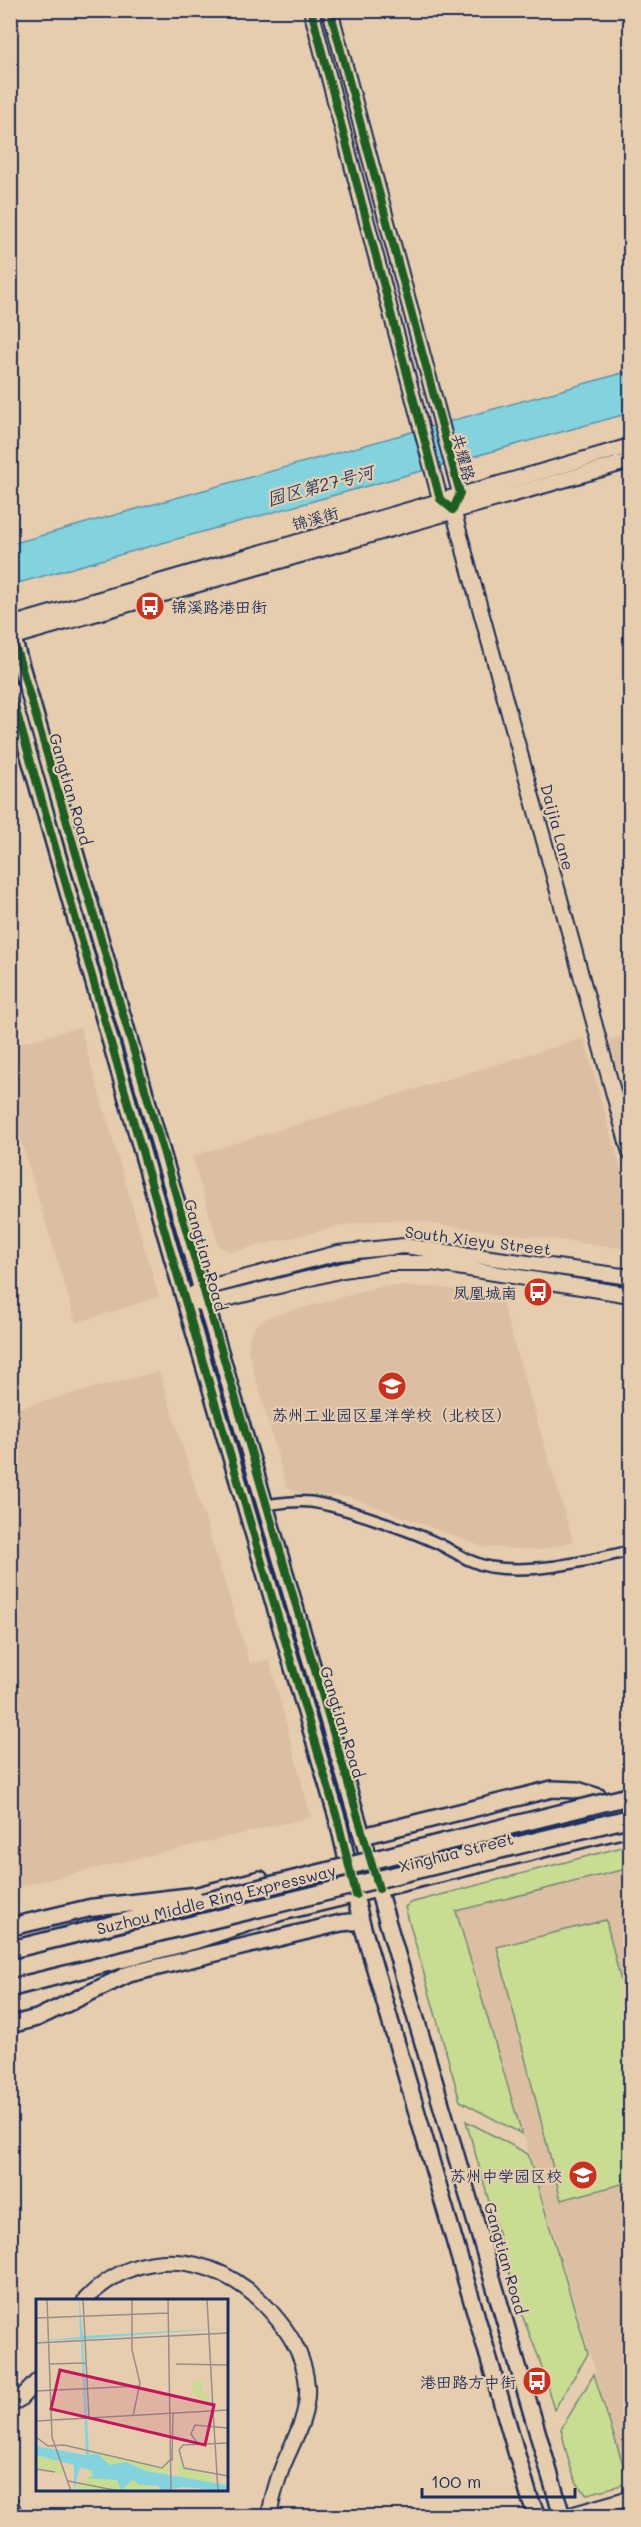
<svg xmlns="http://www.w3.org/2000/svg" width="641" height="2527" viewBox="0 0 641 2527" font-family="Mali,'LXGW WenKai TC',sans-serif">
	<rect width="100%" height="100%" fill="#e6cdae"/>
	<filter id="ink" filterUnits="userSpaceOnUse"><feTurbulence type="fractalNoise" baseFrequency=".0167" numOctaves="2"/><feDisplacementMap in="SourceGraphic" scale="12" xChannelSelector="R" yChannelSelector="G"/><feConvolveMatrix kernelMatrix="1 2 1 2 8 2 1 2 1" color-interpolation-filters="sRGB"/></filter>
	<g filter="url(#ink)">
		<path fill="#dcbfa2" d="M80,1027L159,1297L76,1323L11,1108L10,1046Z
			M630,1034V1079L617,1068L609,1040Z
			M584,1038L630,1203V1248L628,1249L404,1220L372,1221L332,1228L231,1252L219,1247L192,1156Z
			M383,1286L437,1287L500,1296L573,1541L541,1550L483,1547L350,1497L297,1493L286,1486L248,1350L250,1335L257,1324L269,1317Z
			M159,1371L250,1664L269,1659L311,1817L18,1887L10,1861L11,1410Z
			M630,1868V2482L629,2483L456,1911Z"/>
		<path fill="#c8dd92" stroke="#728678" stroke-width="1.5" d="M630,1845V1868L456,1911L522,2134L460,2101L405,1907L410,1903Z
			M606,1920L630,2019V2182L561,2200L497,1947Z
			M466,2121L528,2154L588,2354L554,2410L539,2358L520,2310Z
			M594,2374L629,2483L588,2494C572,2488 565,2445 561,2429Z"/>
		<path fill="#83d3de" stroke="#5991ab" stroke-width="1.5" d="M630,371V413L11,585V544Z"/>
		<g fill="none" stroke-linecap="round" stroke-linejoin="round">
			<g stroke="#1b2f5e" stroke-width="14">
				<path id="street" d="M265,1505C280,1503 295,1500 311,1502C341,1506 412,1531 441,1545C458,1554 470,1563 490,1567C537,1574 585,1561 630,1551"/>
			</g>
			<g stroke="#1b2f5e" stroke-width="18">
				<path id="secondary" d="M311,10L440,499L445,503
					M330,10L460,493L457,500
					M453,510L630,1153
					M10,625L630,446
					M10,638L630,461
					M185,1300L201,1289L338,1253L404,1246L630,1277
					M196,1302L206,1304L343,1270L388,1263H432L630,1295
					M85,2300C145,2238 228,2256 278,2320C293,2338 305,2361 307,2386C309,2416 293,2441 282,2468C276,2484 272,2500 269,2516
					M10,2405L20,2399L38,2380
					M10,2502L15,2516
					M567,2516L630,2498"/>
			</g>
			<g stroke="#1b2f5e" stroke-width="20">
				<path id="primary" d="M10,628L206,1304L562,2516
					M10,689L173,1260L338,1821L361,1921L529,2496L537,2516
					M363,1836L552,1789L577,1790L599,1797
					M182,1899L260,1879
					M266,1916L630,1828
					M10,1940L144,1908
					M10,1979L39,1972
					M10,2025L37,2018L129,1974L341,1923L361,1921"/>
			</g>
			<g stroke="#1b2f5e" stroke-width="21">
				<path id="highway" d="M10,1988L196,1940L277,1913"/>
			</g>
			<use href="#street" stroke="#e6cdae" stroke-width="9"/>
			<use href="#secondary" stroke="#e6cdae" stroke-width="14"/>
			<use href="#primary" stroke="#e6cdae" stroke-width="15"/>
			<use href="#highway" stroke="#e6cdae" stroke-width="16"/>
			<g stroke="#1b2f5e" stroke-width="21" stroke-linecap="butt">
				<path id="highway-bridge" d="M10,1927L90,1908L193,1896
					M10,1950L630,1796
					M10,1969L630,1818"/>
			</g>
			<use href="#highway-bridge" stroke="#e6cdae" stroke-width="16"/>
			<g stroke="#e6cdae" stroke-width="11">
				<path id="cycleway" d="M311,10L440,499L453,510L460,493L330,10
					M10,628L379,1889
					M10,689L173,1260L338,1821L356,1895"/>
			</g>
			<use href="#cycleway" stroke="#1b5e20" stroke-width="8"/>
		</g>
	</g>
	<defs>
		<g id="bus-disc" transform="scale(1.5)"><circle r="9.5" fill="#c8321e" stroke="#e6cdae"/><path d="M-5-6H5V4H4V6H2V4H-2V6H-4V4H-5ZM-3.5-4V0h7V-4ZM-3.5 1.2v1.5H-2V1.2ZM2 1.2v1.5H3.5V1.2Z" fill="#fff"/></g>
		<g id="school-disc" transform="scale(1.5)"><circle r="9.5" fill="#c8321e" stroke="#e6cdae"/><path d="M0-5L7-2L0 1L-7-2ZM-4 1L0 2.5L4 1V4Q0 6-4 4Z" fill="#fff"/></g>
	</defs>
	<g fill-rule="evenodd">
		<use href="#bus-disc" x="150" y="606"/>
		<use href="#bus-disc" x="538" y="1292"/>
		<use href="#school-disc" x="392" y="1386"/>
		<use href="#school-disc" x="583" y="2175"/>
		<use href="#bus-disc" x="537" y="2381"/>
	</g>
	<g text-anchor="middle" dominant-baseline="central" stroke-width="4.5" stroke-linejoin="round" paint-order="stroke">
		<g font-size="16" fill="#1b2f5e" stroke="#e6cdae">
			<text transform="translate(464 457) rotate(75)">共耀路</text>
			<text transform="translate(315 518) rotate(-16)">锦溪街</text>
			<text transform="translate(71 789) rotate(74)">Gangtian Road</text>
			<text transform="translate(558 827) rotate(75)">Daijia Lane</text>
			<text transform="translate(478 1240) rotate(7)">South Xieyu Street</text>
			<text transform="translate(206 1255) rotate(74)">Gangtian Road</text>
			<text transform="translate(343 1722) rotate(73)">Gangtian Road</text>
			<text transform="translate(456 1852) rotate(-14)">Xinghua Street</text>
			<text transform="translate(216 1899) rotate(-14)">Suzhou Middle Ring Expressway</text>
			<text transform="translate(506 2258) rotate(74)">Gangtian Road</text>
		</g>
		<g font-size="16" fill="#1b2f5e" stroke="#e6cdae" text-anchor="end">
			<text x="171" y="606" text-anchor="start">锦溪路港田街</text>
			<text x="517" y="1292">凤凰城南</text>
			<text x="392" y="1414" text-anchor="middle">苏州工业园区星洋学校（北校区）</text>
			<text x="562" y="2175">苏州中学园区校</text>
			<text x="516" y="2381">港田路方中街</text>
		</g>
		<g font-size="18" font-style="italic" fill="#253f6b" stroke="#e6cdae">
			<text transform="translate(320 485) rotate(-15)">园区第27号河</text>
		</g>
	</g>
	<g transform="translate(36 2299)">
		<rect width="192" height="192" fill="#e6cdae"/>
		<path d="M166,81V95H172L173,105L157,95V83ZM52,152L124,169H128L132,162V176L74,166L64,156L53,157ZM0,156L22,162L28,176L0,168ZM142,161L148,170L176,176V185L142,178ZM44,168L56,172L57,177L52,179L81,181L85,191L97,181L125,191L41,192V184L55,187L48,183L55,173Z" fill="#c8dd92"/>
		<path d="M43,0L47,37L192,29L47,40L53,156L62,155L74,166L90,163L110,172L191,186L192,192L146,188L124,192L123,187L104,186L97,181L85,191L81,181L51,179L57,177L56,172L44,168L38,192V166L0,156V147L50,156L45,40L0,42L44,38Z" fill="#83d3de"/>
		<path fill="none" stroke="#958e8e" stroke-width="1.5" d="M11,0L16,138L35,192M47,0L53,119M96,0V51L104,84L97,117M132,0L135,192M171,0L177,111M0,19L132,14M0,44L192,34M13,65L50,64M140,65L192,66M0,92L103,87M177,111L182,192M0,122L192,111M0,138L12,147L28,146L126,169L134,161M192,144L147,146L143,151L148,169L192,177M162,145L155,135L159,126L192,129M136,162L137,115M0,170L19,173M32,182L83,192"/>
		<path fill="#c2185b" fill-opacity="0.15" stroke="#c2185b" stroke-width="3" d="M24,71L178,106L169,146L15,110Z"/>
		<rect width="192" height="192" fill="none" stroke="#1b2f5e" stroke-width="3"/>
	</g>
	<rect width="641" height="2527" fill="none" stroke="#e6cdae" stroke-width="36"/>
	<rect x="18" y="18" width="605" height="2491" fill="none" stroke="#1b2f5e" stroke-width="2" filter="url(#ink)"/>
	<path d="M422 2488v9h153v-9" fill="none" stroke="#1b2f5e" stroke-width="3"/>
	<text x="431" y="2488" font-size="18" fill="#1b2f5e" stroke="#e6cdae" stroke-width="4.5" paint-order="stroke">100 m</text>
</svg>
